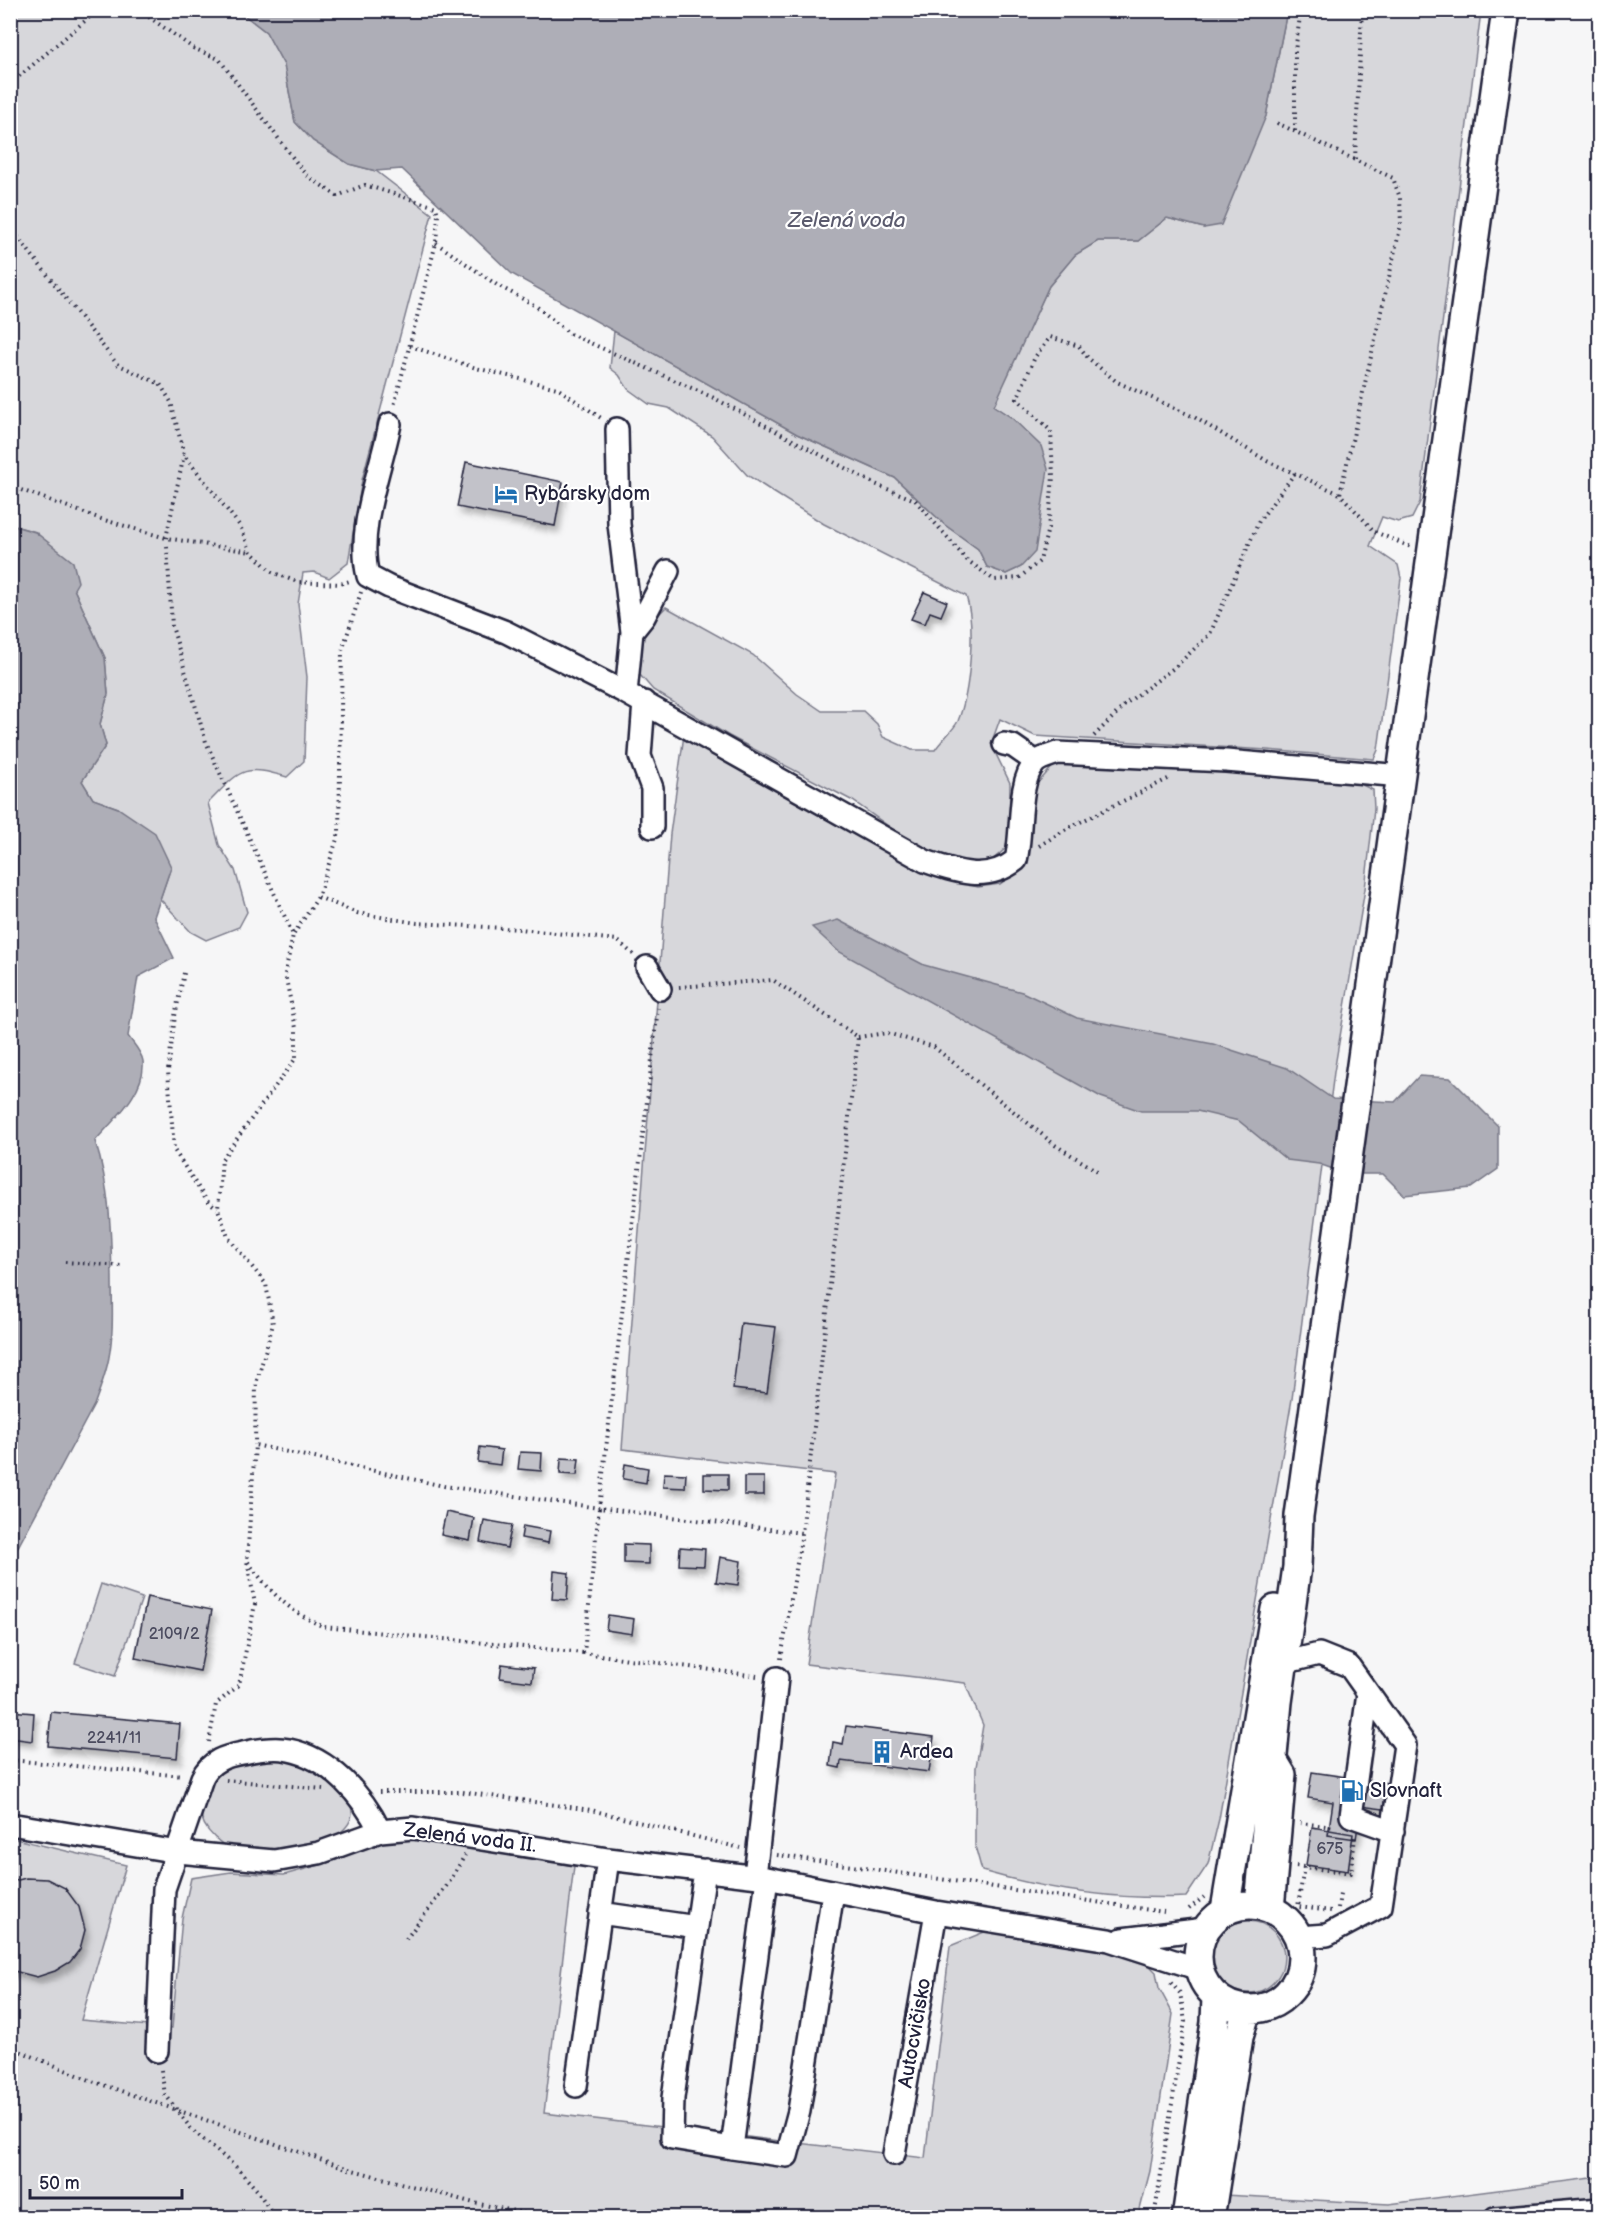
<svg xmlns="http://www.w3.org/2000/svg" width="1610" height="2228" viewBox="0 0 1610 2228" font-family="'Balsamiq Sans',sans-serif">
	<defs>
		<filter id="shadow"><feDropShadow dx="3.5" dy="6" stdDeviation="3" flood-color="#0004"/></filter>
	</defs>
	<rect width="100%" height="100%" fill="#f6f6f7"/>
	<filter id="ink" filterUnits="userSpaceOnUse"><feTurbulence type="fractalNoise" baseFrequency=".0167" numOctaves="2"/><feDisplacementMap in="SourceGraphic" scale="12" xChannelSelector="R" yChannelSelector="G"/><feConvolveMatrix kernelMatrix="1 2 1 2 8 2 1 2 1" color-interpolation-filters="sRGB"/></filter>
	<g filter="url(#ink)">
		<path fill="#d7d7db" stroke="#7c7c8b" stroke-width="1.5" d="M10,11H239L266,32L284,65L295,122L313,141L349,164L376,171L432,214L362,480L348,563L329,578L314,572L303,573L298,604L307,677L304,761L287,777C241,763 240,771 208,803L219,845L235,870L247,912L239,927L206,940L191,932L160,899L171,867L118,808L93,799L82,781L106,745L100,724L108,694L105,658L74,589L36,532L11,525Z
			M1287,11H1481L1420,502L1412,518L1398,522L1382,517L1370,546L1398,565L1401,578L1378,750L1374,759L1267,750L1035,736L1000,719L991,744L1010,783L1009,838L1006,848L989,863L952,859L922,850L853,801L729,736L653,690L640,675L637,626L655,618L666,607L753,655L797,694L822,711H863L877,724L883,737L912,750H935C941,740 953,731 958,721C970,692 976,625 966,596L824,524L773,492L747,475L712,436L669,408L649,404L628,389L619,375L610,368L614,331L797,434L895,478L945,525L978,549L987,567L1006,574L1021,567L1012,418L993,406L1049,286L1075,255L1098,241H1138L1167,218L1204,228L1266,116Z
			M684,735L935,876L978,887L1000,884L1016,872L1029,851L1033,788L1056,763L1173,765L1356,782L1373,790L1374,809L1365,889L1334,1072L1292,1399L1219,1819L1208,1864L1186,1897C1118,1900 1048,1890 982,1871L975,1846V1818L976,1767L983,1725L965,1683L806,1664L835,1474L622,1449L670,834Z
			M101,1584L142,1598L115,1676L75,1663Z
			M266,1756C301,1757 314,1763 339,1787C390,1839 277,1860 243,1853C224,1849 200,1830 201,1810C201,1799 208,1785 211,1775L226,1764Z
			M390,1837L487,1849L574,1866L544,2113L925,2158L950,1946L989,1930L1139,1955L1156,1972L1159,1988L1173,2014L1150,2171L1138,2217L11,2218V1838L126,1865L81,2020L172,2028L182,1918L191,1878L231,1872L284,1875L334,1861Z
			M1212 1957a36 36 0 1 1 72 0a36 36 0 1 1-72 0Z
			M1599,2177V2217L1221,2218L1224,2195L1389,2204Z"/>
		<path fill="#aeaeb7" stroke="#767685" stroke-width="1.5" d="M239,11H1287L1266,116L1221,225L1204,228L1167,218L1138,241H1098L1075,255L1049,286L994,406L1012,418L1041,446L1048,469L1035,552L1021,567L1006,574L987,567L978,549L945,525L895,478L797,434L512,274L402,169L376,171L349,164L313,141L295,122L284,65L266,32Z
			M11,525L35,532L73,562L78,582L74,589L105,658L108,694L100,724L106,745L82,781L93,799L118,808L155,833L171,867L154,917L174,958L138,977L128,1036C133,1043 142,1053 143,1061C146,1092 113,1120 95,1141C110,1187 111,1231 112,1278C112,1304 114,1331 109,1357C106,1374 100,1389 94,1405L11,1560Z
			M838,920L924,965L1022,992L1077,1018L1213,1044L1287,1068L1333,1099L1395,1102L1419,1076L1450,1078L1498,1126V1169L1471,1188L1404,1195L1383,1174H1347L1319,1164L1287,1160L1239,1121L1197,1111H1141L1101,1097L838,951L812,927Z"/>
		<path fill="#c2c2c9" stroke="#22223b" stroke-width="1.5" filter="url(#shadow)" d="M466,462L563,482L555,526L457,507Z
			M924,592L947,602L941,616L930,612L925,624L911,619Z
			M741,1323L776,1327L767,1393L733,1389Z
			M480,1447L502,1450L500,1465L478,1462Z
			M520,1452L542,1453L541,1471L518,1469Z
			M561,1458L579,1459L577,1475L560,1474Z
			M625,1464L648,1468L646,1483L623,1479Z
			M664,1473L686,1474L685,1488L663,1487Z
			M704,1474H728V1490L704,1489Z
			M744,1477H764V1495H744Z
			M446,1512L474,1518L470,1541L441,1535Z
			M484,1520L512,1525L507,1548L480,1542Z
			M523,1526L550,1531L548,1543L521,1538Z
			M624,1544L649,1545V1564L624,1563Z
			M680,1547L705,1549L704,1566L679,1565Z
			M720,1557L741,1561L738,1585L716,1582Z
			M554,1571L569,1573L567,1600L552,1599Z
			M147,1597L212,1610L200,1671L135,1658Z
			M608,1615L634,1619L632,1634L606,1630Z
			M502,1664L534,1668L532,1682L500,1678Z
			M10,1711L34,1713L32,1741L10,1738Z
			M51,1712L180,1724L177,1758L48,1746Z
			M846,1726L934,1737L929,1772L841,1761L840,1768L830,1766L833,1742L843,1744Z
			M1312,1772L1387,1783L1383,1809L1361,1806L1356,1839L1328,1835L1333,1802L1308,1798Z
			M1312,1827L1353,1834L1348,1871L1306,1865Z
			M26,1878L47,1879L65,1888L79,1907L85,1930L80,1949L70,1962L55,1971L37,1977L10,1970V1882Z"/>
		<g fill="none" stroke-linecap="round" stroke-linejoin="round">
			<g stroke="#22223b" stroke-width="26">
				<path id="minor" d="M390,424C381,470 356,530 368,576L389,587L506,632L626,693
					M617,429L619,524L632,632L626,693L925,861C956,872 987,883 1016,860C1023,832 1017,782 1035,763C1040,758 1050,756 1057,753L1226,761L1402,776
					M632,632L644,617L668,571
					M644,702L640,756L652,788V827
					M1004,744L1013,746L1036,762
					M647,967L660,989
					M1283,1663L1319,1654L1349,1666L1405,1745L1381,1906L1327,1935L1299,1937
					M1368,1693L1351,1816L1393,1831
					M1273,1754L1285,1774L1273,1909
					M10,1824L178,1852L274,1861L319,1853L380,1831L413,1828L608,1859L767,1878L936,1912L1109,1940L1199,1969
					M705,1870L673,2098L672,2138L732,2148L767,1878
					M755,1876L777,1678
					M600,1913L697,1927
					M1122,1939L1205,1929
					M157,2051L164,1889L202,1778C210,1761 225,1756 243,1753C256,1750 276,1747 289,1750C330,1758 363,1796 380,1831
					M576,2086L608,1859
					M732,2148L787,2156L799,2111L833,1892
					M894,2154L936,1912
					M1495,2218L1600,2209"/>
			</g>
			<g stroke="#22223b" stroke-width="32">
				<path id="major" d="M1198 1957a52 52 0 1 1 104 0a52 52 0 1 1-104 0Z
					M1259,1905L1278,1702L1297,1567L1299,1516L1506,10
					M1225,1910L1275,1609
					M1186,2218L1215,2022L1216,1997
					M1210,2218L1239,2037L1247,2010"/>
			</g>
			<path stroke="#22223b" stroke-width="4" stroke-dasharray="1.5 4.5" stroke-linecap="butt" d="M84,10L92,15
				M139,10L193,48L219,59L305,174L337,196L365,185L436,207L438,215L436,243L394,406
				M10,84L92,15L102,10
				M1277,123L1393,178L1400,198L1401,224L1340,494
				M1295,131V51L1301,10
				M1355,159L1362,10
				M10,227L117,364L160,384L171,402L184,455L240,526L251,552L272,572L297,582L340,584L350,581
				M436,243L497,285L536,306L570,334L714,398L875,484L915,500L967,560L994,580L1019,578L1040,561L1048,528L1053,477L1051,431L1017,399L1035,357L1050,337L1079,346L1088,358L1117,382L1194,417L1267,461L1340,494L1375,532L1411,547
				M410,346L476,368L557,388L601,418
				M10,486L101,519L166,538L251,552
				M166,538L184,455
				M167,547L172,626L206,742L293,935L285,974L296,1028V1058L222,1159L218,1209L228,1237L266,1284L273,1324L256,1384L255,1445
				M1094,736L1128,702L1175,667L1210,634L1259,521L1295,473
				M1039,846L1068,828L1168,779
				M318,897L357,913L417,923L520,929L617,940L634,955
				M294,934L318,897L339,833L342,651L361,592
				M184,973L175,1016L168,1071L174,1150L207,1201L217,1209
				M679,987L773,980L858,1037L802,1533L781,1659
				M858,1037L887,1033L934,1047L1055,1145L1099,1172
				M65,1262L122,1266
				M248,1562C272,1594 287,1610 324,1627L584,1653
				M757,1676L584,1653L599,1508L802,1533
				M209,1742L216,1704L239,1685L255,1604L247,1561L255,1445L444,1486L599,1508L658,1008
				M10,1760L183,1776
				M226,1780L323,1789
				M379,1792H463L591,1810L740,1848
				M1300,1823L1335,1827
				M777,1855L1164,1912
				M1296,1866L1351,1873L1355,1837
				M1304,1867L1298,1907L1331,1911
				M1338,1908L1340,1894
				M1189,1909L1204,1897
				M406,1939L450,1881L465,1855
				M10,2047L92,2081L349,2169L474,2203L549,2218
				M161,2070L165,2094L192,2130L236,2167L257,2190L275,2218
				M1154,2218L1185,2021L1180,1993L1170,1982"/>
			<use href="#minor" stroke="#fff" stroke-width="21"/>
			<use href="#major" stroke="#fff" stroke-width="27"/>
		</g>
	</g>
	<defs>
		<g id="hotel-bare" transform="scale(1.8)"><path d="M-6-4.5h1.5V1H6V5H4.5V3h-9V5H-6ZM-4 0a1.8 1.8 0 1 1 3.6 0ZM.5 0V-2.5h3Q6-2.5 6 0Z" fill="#1f6fb2" stroke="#fff" stroke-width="2.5" paint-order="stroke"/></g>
		<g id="building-bare" transform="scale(1.8)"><path d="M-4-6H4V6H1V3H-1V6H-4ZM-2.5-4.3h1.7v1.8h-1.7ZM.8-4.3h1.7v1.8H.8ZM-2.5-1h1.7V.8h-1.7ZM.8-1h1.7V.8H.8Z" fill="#1f6fb2" stroke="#fff" stroke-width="2.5" paint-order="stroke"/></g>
		<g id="fuel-bare" transform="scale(1.8)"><path d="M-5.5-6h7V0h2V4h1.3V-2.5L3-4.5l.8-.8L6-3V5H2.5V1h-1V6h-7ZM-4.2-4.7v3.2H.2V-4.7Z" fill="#1f6fb2" stroke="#fff" stroke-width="2.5" paint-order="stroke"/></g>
	</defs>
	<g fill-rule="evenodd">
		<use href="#hotel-bare" x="506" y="494"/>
		<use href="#building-bare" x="882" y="1752"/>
		<use href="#fuel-bare" x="1352" y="1791"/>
	</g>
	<g text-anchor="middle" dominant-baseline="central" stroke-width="4.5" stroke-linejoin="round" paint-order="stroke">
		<g font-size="16" fill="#4a4a5e">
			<text x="174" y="1634">2109/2</text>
			<text x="114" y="1738">2241/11</text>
			<text x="1330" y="1849">675</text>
		</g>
		<g font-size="20" fill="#22223b" stroke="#fff" text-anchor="start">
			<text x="524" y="494">Rybársky dom</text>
			<text x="900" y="1752">Ardea</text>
			<text x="1370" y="1791">Slovnaft</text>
		</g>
		<g font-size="20" fill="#22223b" stroke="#fff">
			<text transform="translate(470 1838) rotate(7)">Zelená voda II.</text>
			<text transform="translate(915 2033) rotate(-80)">Autocvičisko</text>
		</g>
		<g font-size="21" font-style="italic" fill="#5a5a6d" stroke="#fff">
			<text x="847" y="220">Zelená voda</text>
		</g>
	</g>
	<rect width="1610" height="2228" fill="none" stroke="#fff" stroke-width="36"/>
	<rect x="18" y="18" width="1574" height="2192" fill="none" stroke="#22223b" stroke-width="2" filter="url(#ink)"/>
	<path d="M30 2189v9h152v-9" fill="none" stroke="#22223b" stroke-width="3"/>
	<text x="39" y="2189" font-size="18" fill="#22223b" stroke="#ffffff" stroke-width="4.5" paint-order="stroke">50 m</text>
</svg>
